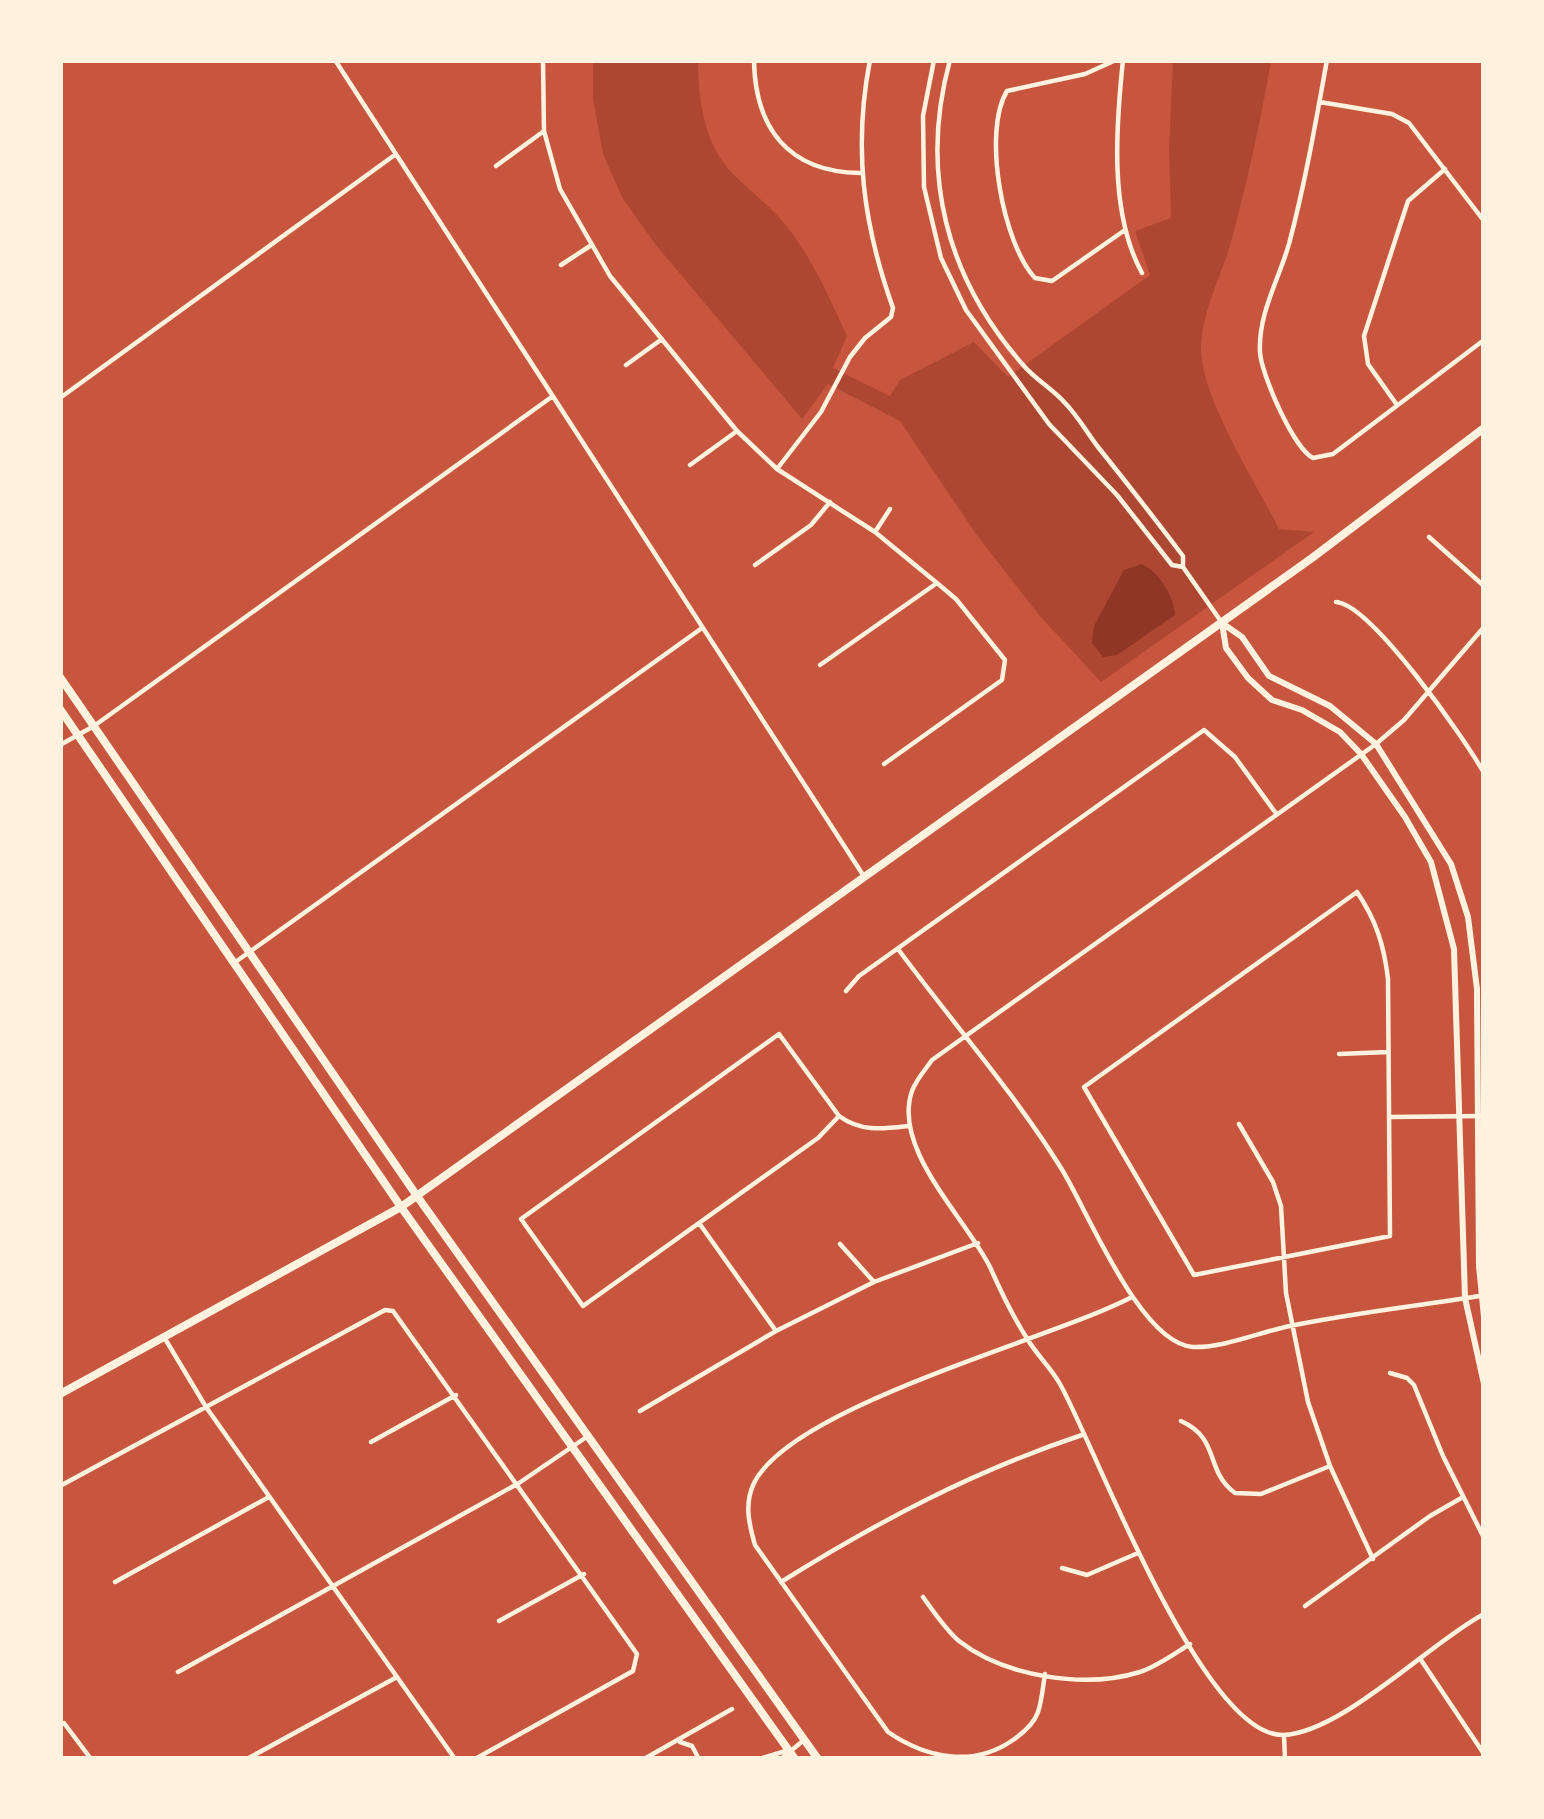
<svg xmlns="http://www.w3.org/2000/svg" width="1544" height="1819" viewBox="0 0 1544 1819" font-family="Signika,sans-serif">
	<rect width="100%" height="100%" fill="#c8553d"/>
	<path fill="#ae4732" d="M593,60H698C698,100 704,145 734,175C752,193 772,207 788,228C813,260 830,299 847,336L833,368L890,396L900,380L974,342L1008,377L1150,275L1135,231L1171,218L1169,149L1173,60H1271C1261,121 1247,182 1231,242C1221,278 1201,312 1201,350C1202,399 1256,483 1279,529L1314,532L1101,682L1039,615L976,534L900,421L828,384L802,419L656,245L623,199L603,154L593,99Z"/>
	<path fill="#8f3625" d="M1142,564C1159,572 1174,596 1175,615L1117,655L1103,657L1092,643L1094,626L1124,570Z"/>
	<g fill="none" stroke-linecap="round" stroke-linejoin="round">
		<path stroke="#fff3e0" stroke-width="4.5" d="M335,60L865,878
			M543,60L544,131L560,189L610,276L737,431L777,469L875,532L937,583L956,599L1005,660L1002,680L884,764
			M754,60C755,128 788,172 860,173
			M934,60L923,116L924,187L941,258L966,310L1049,424L1117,495L1172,565L1183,567
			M950,60C919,173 946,278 1024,366C1036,380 1053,389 1065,403C1078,416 1087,433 1098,447C1127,483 1155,519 1183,556V567L1220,620
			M1116,60L1085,74L1007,91C982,132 1003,244 1035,278L1052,281L1125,230
			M1123,60C1116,127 1109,213 1142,273
			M1327,60C1316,121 1305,184 1289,244C1279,279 1258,314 1260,352C1261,374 1294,449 1313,458L1333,454L1484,340
			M1320,102L1392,114L1409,123L1484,221
			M496,166L544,131
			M561,265L590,246
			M626,365L662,339
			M60,398L396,154
			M1397,405L1368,364L1364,336L1408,201L1445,169
			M690,465L737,431
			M777,469L821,412L850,357L865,338L891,317L893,308C863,224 853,148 870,60
			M875,532L890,509
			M1429,537L1484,586
			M755,565L811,525L830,502
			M1336,602C1371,604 1465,739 1484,773
			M1484,627L1404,720L1376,744L932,1060C925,1070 916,1080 912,1091C892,1149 965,1217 990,1267C1001,1292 1013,1317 1028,1340C1037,1355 1051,1368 1060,1384C1096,1448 1202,1737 1283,1735C1342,1733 1432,1641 1484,1614
			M820,665L937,583
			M60,745L94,726L553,396
			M1357,892C1376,920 1384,945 1388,979L1390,1236L1194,1275L1084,1087Z
			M898,949C952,1022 1013,1091 1061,1168C1087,1209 1140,1344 1193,1347C1224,1348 1260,1332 1290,1326C1353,1313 1417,1306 1479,1296
			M234,963L702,628
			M846,991L859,976L1204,730L1235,757L1275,812
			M1339,1054L1388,1052
			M839,1116L818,1138L583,1306L521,1219L779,1034L839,1116C861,1132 882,1129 908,1126
			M1389,1117L1484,1116
			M1239,1124L1273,1182L1281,1206L1286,1293L1308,1402L1330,1466L1373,1559
			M699,1223L776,1331
			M840,1244L874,1282
			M164,1337L206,1407L455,1759
			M1390,1373L1407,1378L1414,1385L1443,1456L1484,1538
			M640,1411L776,1331L874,1282L978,1243
			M1181,1421C1221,1439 1204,1470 1235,1493L1261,1494L1330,1466
			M371,1442L456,1395
			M60,1486L385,1310L393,1311L637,1654L633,1671L475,1759
			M1062,1568L1087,1575L1138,1553
			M115,1582L269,1497
			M781,1582C877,1522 974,1471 1082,1435
			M923,1597C934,1612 945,1629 959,1641C1005,1677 1085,1689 1140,1672C1158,1666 1174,1654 1190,1644
			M1305,1606L1430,1516L1463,1497
			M499,1621L584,1574
			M1421,1660L1484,1754
			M178,1672L519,1483L588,1436
			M1045,1674C1043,1686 1042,1700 1038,1712C1034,1724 1023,1733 1013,1740C973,1768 926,1758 888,1732L755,1545C749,1524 744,1504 754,1483C793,1405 1050,1340 1132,1297
			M60,1725L64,1723L91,1759
			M1284,1735L1285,1759
			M680,1742L692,1746L699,1759
			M247,1759L397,1677
			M644,1759L732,1709
			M759,1759L789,1750
			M781,1759L804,1740"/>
		<path stroke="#fff3e0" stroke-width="6" d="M1222,623L1226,648L1248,678L1272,700L1302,710L1340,732L1361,754L1405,817L1431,862L1454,949L1465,1298L1484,1384
			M1222,623L1242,637L1269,676L1330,706L1376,744L1451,864L1468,917L1477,989L1479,1266L1484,1317"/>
		<path stroke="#fff3e0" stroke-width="8" d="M60,677L417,1196L818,1759
			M60,709L401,1207L795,1759
			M60,1394L401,1207L1312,558L1484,428"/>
	</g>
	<rect width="1544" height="1819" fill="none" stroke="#fff3e0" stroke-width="126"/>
</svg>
